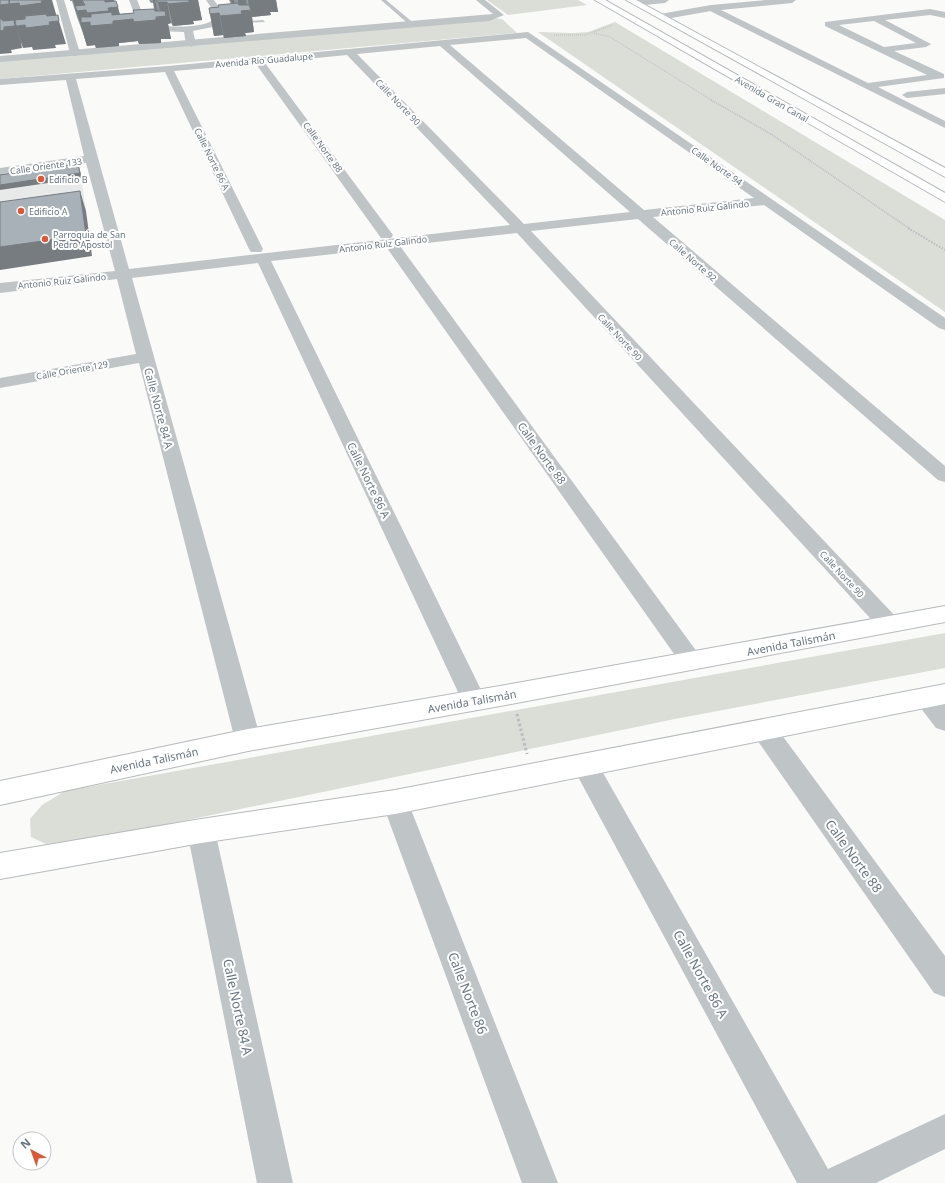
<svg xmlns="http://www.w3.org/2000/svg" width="945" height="1183" viewBox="0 0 945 1183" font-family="'Noto Sans',sans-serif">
	<rect width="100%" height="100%" fill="#fafaf8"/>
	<path fill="#e8e9e9" d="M80,169L86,211L0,223V180Z"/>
	<path fill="#daded7" d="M487,0H578L587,5L508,15Z
		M494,18L502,19L517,33L0,79V58Z
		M615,22L945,220V312L538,32L573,33L588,32Z
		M945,633V668L675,719L101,838L46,844L31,837L30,819L42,805L65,791Z"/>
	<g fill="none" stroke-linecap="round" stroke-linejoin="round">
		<g stroke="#b5babe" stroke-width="2">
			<path id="primary" d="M595,0H605L945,193V202Z
				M626,0H636L945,168V177Z
				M945,606V622L511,704L248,751L0,805V781L248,729L511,684Z
				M945,684V704L395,814L201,843L0,879V853L201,819L395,790Z"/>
		</g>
		<path stroke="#babdc0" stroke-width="1" stroke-dasharray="1 1" stroke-linecap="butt" d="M594,33L610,37L713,101
			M554,35H585L613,25"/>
		<path stroke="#babdc0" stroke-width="1.5" stroke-dasharray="1 1" stroke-linecap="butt" d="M711,100L771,134L910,229"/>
		<path stroke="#babdc0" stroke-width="2" stroke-dasharray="1.5 1.5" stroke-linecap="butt" d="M908,228L945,250"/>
		<path stroke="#babdc0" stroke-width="3" stroke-dasharray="2.5 2.5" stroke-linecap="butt" d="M517,714L527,754"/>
		<path fill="#bfc4c7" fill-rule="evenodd" d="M381,0H386L416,25V27H412Z
			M263,20L265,22L237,23L235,22Z"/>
		<path fill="#bfc4c7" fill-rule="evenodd" d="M56,0H64L80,53L78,55L75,56L70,53Z
			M129,0H137L146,22C158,28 211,30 217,16L206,0H214L225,16L226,19L217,26L193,31L196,44L191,47L186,44L184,32L159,31L139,26Z
			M711,5L868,83L927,75L825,26V22L930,9L945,12V18L930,15L885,20L931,44L926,47L894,51L944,74V78L878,87L945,121V128L708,10L707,8ZM874,21L916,43L884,47L839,25Z
			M528,32L945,318V330L939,328L764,205L653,217L945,466V482L938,480L638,219L531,231L897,618L900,624L897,630L889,632L881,630L517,233L400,246L700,656L704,662L700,668L692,671L684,668L387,248L271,261L486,700L483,707L474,710L465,707L258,263L132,278L261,740L257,747L248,751L239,747L235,740L139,363L0,388V378L136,354L117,279L0,293V283L115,271L86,163L0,176V168L84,156L66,80L0,85V79L168,66ZM526,38L754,198L644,210L450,45ZM440,46L630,212L524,224L357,54ZM347,55L510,225L129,269L76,79L165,72L249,249L251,252H261L263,249L174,71L256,64L381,238H391L393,235L265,63Z
			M945,88V94L907,98L902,95L907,92Z
			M925,688L934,691L945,704V731L936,728L913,698L916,691Z
			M764,720L773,723L945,956V997L934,993L755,737L751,730L755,723Z
			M585,754L594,757L828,1169L945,1114V1149L876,1183H797L576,773L572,765L576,757Z
			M395,790L404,794L408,802L558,1183H522L382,802L386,794Z
			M201,819L211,822L215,831L293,1183H257L187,831L191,822Z"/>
		<path fill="#bfc4c7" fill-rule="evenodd" d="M476,0H485L504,15L489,21L0,62V56L493,14Z
			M639,0H669L665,3L635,6L631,3Z
			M766,0H796L792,3L711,11L660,20L656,17L660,14L711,5Z"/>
		<use href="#primary" fill="#fff" fill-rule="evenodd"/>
	</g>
	<path fill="#90989d" d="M70,0H114L120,14L134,13L154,9L153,3H151L149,0H198L202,20L193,21L194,24L173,26L171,23L168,24L171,39H161V43L139,44L138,41L129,42L119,43V46L96,48L95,45L87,46L83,33L77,17L72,1H70Z
		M229,0H276L278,12H270L271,15L252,17L254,32L245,33L246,36L224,38L223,35L214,36L209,8L218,7L231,4Z"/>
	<path fill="#767c80" d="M0,0H52L58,21L17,25L13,15L15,20L16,26L21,42L22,48L11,50L12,53L0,54Z
		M73,0H82L85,10H86L89,23L87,13L103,0H114L116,7H118L121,20L161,17L158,2H167L171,23L168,24L171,39H161V43L139,44L138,41L129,42L119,43V46L96,48L95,45L87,46L75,6L79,22Z
		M153,0H155L158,13L156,14Z
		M179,0H198L202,20L193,21L194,24L173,26L168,4Z
		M231,0H234L235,5L232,6Z
		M238,0H246L248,11H250L248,0H276L278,12H270L271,15L252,17L254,32L245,33L246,36L224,38L220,16L240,14Z
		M219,13L223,35L214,36L210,14Z
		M59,21L66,44L55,45L56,48L33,50L32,47L23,48L16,26Z
		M78,164L82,178L0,190V185Z
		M80,191L86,211L92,256L0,270V247Z"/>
	<path fill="#a8b1b7" stroke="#767c80" d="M0,0H9V4L0,5Z
		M9,0H50L41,1L42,3L20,6L19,3L10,4Z
		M82,0H105V2L116,1L118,7L108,8L109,11L87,13L86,10L77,11L75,6L85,5Z
		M156,0H188L190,2L168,4L167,2H158Z
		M238,3L239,5H249L251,10L241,11L242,14L220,16L219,13L210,14L209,8L219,7L218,5Z
		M154,9L155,11H165L166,16L156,17V20L134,22L133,19L124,20L113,21V24L90,26V22L81,23V17H91V14L112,12V15L134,13L133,10Z
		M46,14L47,16L58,15L59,21L49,22L50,25L26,28L25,25L16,26L15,20L25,19V16Z
		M0,19H2L3,21L14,20L15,26L4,27V30L0,31Z
		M78,164L80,173L0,185V175Z
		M80,191L86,235L0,247V202Z"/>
	<g fill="#db5937" stroke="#fff" stroke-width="1.5">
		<circle cx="41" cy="179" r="4"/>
		<circle cx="21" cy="211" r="4"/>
		<circle cx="45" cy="239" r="4"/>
	</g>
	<g text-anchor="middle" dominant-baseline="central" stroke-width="4" stroke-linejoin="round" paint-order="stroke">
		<g font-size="9" fill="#667681" stroke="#fff">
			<text transform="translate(264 60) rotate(-5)">Avenida Río Guadalupe</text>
			<text transform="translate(772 99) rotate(30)">Avenida Gran Canal</text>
			<text transform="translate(398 102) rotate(46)">Calle Norte 90</text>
			<text transform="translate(323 147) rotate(54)">Calle Norte 88</text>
			<text transform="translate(212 159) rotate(64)">Calle Norte 86 A</text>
			<text transform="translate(46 166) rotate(-8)">Calle Oriente 133</text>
			<text transform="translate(717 166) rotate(35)">Calle Norte 94</text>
			<text transform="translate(705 208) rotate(-6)">Antonio Ruiz Galindo</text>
			<text transform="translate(383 244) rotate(-7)">Antonio Ruiz Galindo</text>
			<text transform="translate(693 260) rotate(41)">Calle Norte 92</text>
			<text transform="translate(62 281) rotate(-6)">Antonio Ruiz Galindo</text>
			<text transform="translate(620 337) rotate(47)">Calle Norte 90</text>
			<text transform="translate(72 370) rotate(-10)">Calle Oriente 129</text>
			<text transform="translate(842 574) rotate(47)">Calle Norte 90</text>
		</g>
		<g font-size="9" fill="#667681" stroke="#fff" text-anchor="start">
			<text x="49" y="179">Edificio B</text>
			<text x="29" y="211">Edificio A</text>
			<text x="53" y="234">Parroquia de San<tspan x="53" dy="10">Pedro Apostol</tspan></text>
		</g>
		<g font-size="11" fill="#667681" stroke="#fff">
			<text transform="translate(159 408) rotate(75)">Calle Norte 84 A</text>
			<text transform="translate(542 453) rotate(54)">Calle Norte 88</text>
			<text transform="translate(369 480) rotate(64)">Calle Norte 86 A</text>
			<text transform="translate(791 643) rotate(-11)">Avenida Talismán</text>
			<text transform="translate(472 701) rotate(-10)">Avenida Talismán</text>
			<text transform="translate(154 760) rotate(-12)">Avenida Talismán</text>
		</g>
		<g font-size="13" fill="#667681" stroke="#fff">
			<text transform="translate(854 856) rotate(54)">Calle Norte 88</text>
			<text transform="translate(701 974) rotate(61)">Calle Norte 86 A</text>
			<text transform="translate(468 993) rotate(69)">Calle Norte 86</text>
			<text transform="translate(238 1007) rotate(78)">Calle Norte 84 A</text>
		</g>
	</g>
	<g transform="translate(32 1151) rotate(319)"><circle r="19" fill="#ffffff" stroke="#c2c8cd"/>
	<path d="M0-3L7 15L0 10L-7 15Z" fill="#db5937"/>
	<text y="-6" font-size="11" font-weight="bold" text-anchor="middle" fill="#667681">N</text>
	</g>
</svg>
